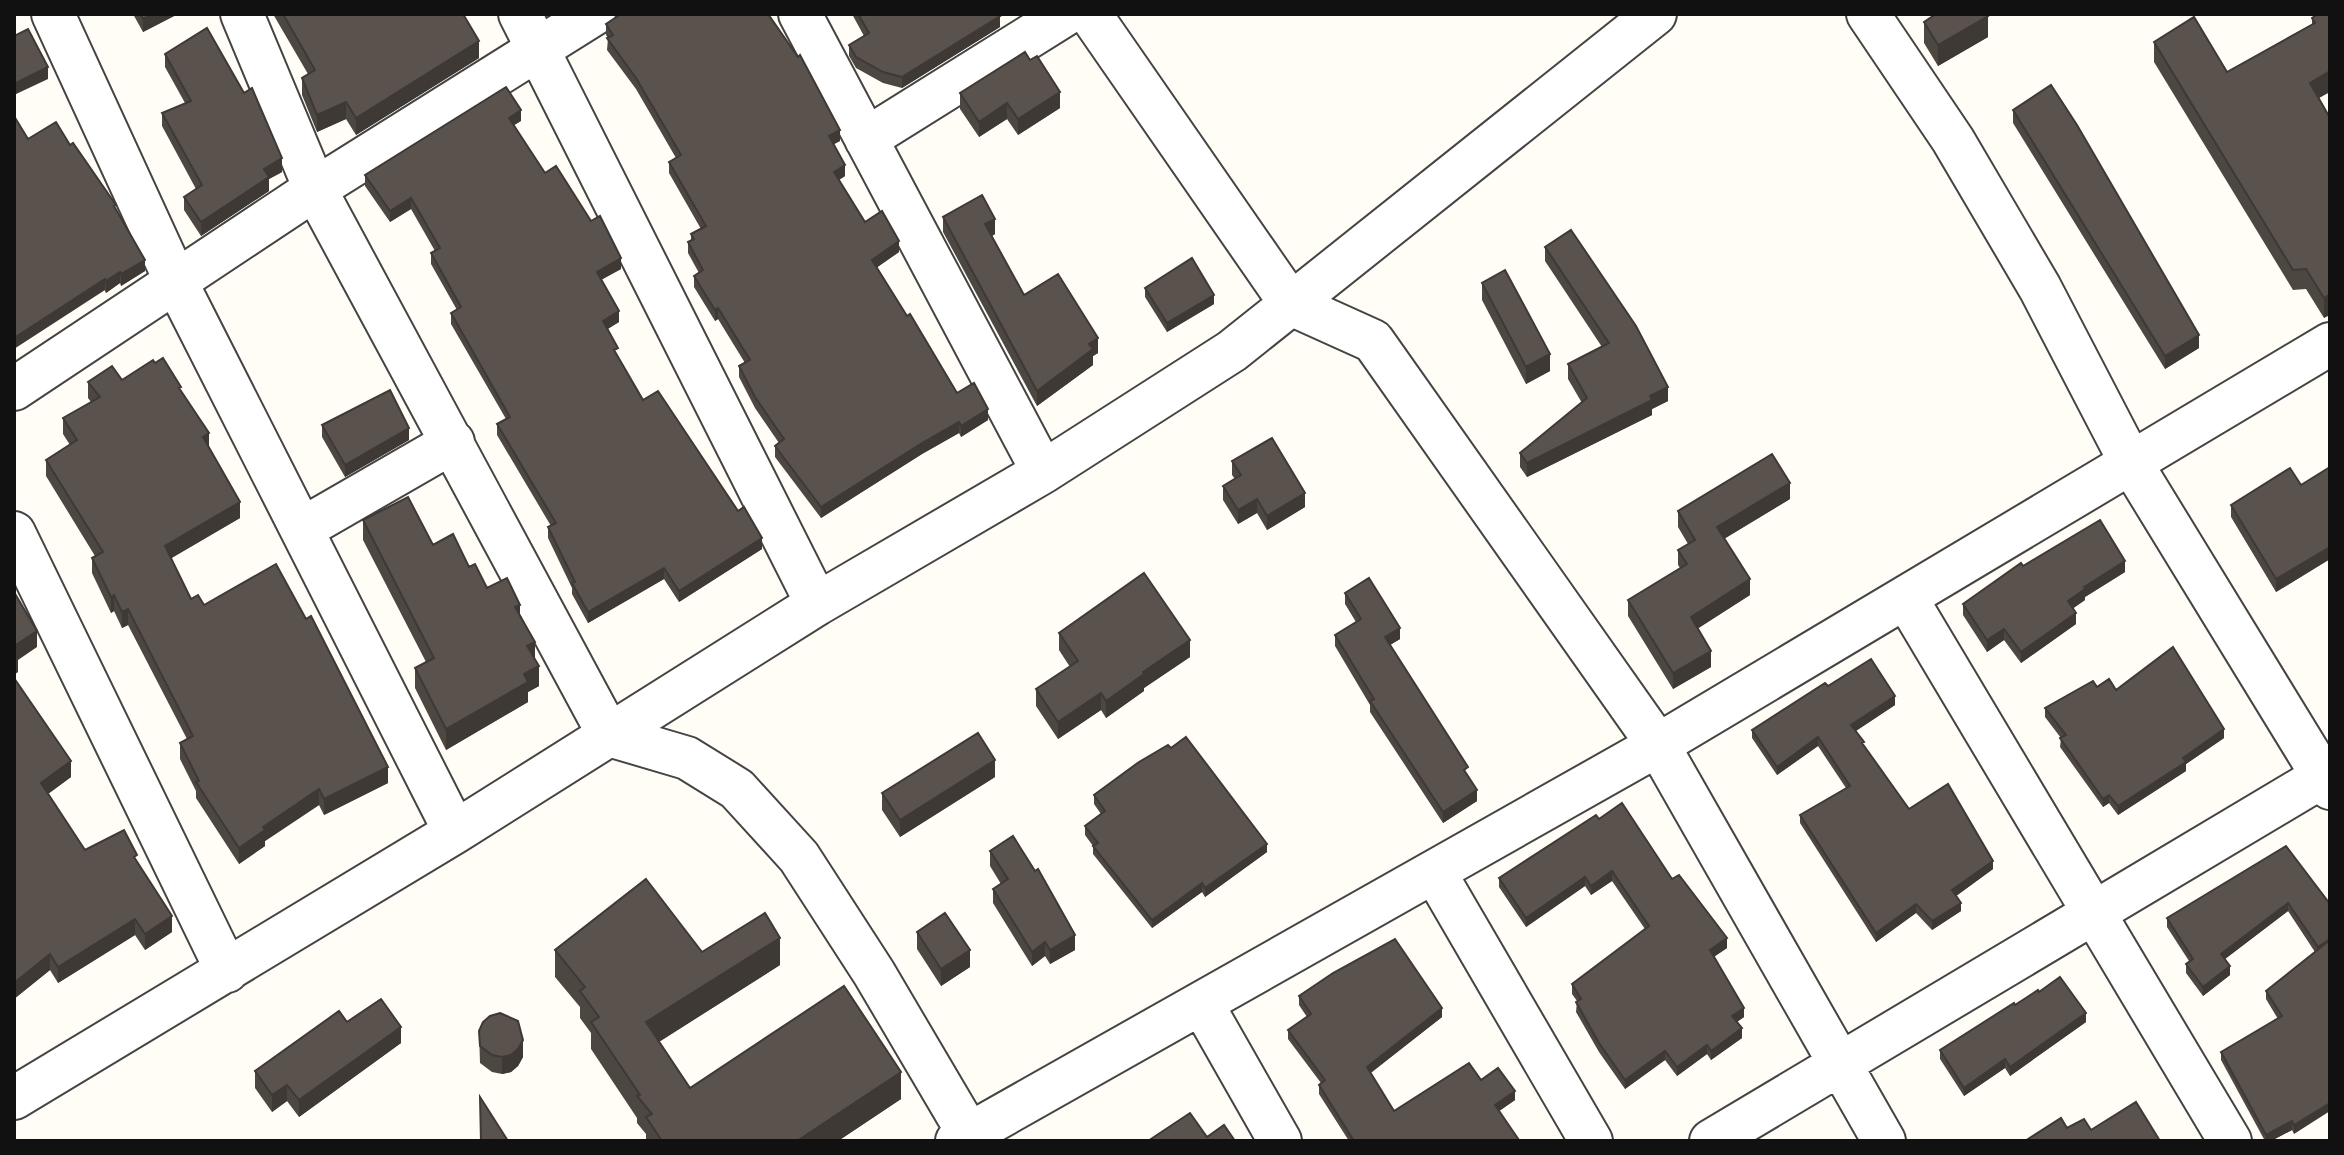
<svg xmlns="http://www.w3.org/2000/svg" width="2344" height="1155" viewBox="0 0 2344 1155" font-family="'Times New Roman',serif">
	<rect width="100%" height="100%" fill="#fffdf5"/>
	<g fill="none" stroke-linecap="round" stroke-linejoin="round">
		<g stroke="#444" stroke-width="46">
			<path id="minor" d="M53,14L176,282L455,832
				M242,14L315,189L609,735L687,758L737,789L799,857L874,973L973,1141
				M520,14L817,604
				M800,14L1043,472
				M1090,14L1291,304L1373,341L1658,745L1884,1141
				M1868,14L1953,140L2040,288L2131,463L2330,788
				M866,139L1066,14
				M14,389L315,189L594,14
				M302,529L453,442
				M14,533L227,971
				M1906,598L2230,1141
				M1435,873L1591,1141
				M1202,1004L1280,1141
				M14,1098L455,832L817,604L1043,472L1232,351L1655,14
				M957,1141L1658,745L2330,344
				M1711,1141L2330,772"/>
		</g>
		<use href="#minor" stroke="#fff" stroke-width="42"/>
	</g>
	<path fill="#4d4742" d="M133,14H178L143,32Z
		M273,14H463L479,58L356,135L346,119L317,132L302,95V78L308,74Z
		M852,14H998L1000,27L902,88L883,83L856,68L849,56V45L864,36Z
		M2318,14L2319,98L2330,118L2324,318L2306,289L2293,290L2154,62V42L2227,72L2312,24V18Z
		M1924,22L1988,37L1938,66L1924,43Z
		M606,24L840,141L833,144L845,176L839,180L865,222L899,252L877,267L907,316L957,393L988,420L961,437L959,433L922,454L821,518L775,457V446L779,443L755,408L739,377V366L745,363L718,319L715,321L694,287V276L699,273L688,253V242L691,240V234L701,229L669,173V162L676,158L636,89L607,50L608,38L606,35Z
		M165,54L282,172L269,179V191L201,236L184,210V197L196,189L162,126V113L185,103L165,67Z
		M960,93L1060,108L1018,135L1007,119L979,137L960,109Z
		M2013,110L2199,348L2165,369L2013,123Z
		M521,121L514,125L545,173L621,269L601,280L619,322L607,329L618,358L643,400L762,549L679,602L664,579L588,623L572,594V588L548,538V527L551,526L497,435V424L506,419L451,324V313L457,310L431,264V253L435,251L411,209L390,222L365,186V175Z
		M28,139L70,145L116,209L145,271L121,286L120,283L106,293Z
		M943,217L995,234L992,236L1024,295L1098,353L1093,356V365L1037,406L943,232Z
		M1545,247L1668,401L1652,409V415L1527,477L1520,467V453L1582,403L1568,379V364L1602,347L1545,261Z
		M1482,283L1550,371L1526,384L1482,300Z
		M1145,288L1214,304L1167,332L1145,297Z
		M155,363L181,391L209,447L240,518L171,558L191,599L204,605L388,783L324,815L319,805L265,841V846L239,864L196,798V791L180,759V743L187,739L128,625L122,628L114,611L111,613L92,573V558L95,556L46,476V460L70,445L63,434V418L91,402L88,398V382L122,380Z
		M322,425L409,440L345,477L322,437Z
		M1232,461L1305,507L1267,530L1257,513L1238,524L1223,500V486L1235,479L1232,475Z
		M2330,467V559L2276,592L2231,517V505L2301,485Z
		M1790,499L1724,539L1750,595L1698,628L1711,667L1673,689L1628,616V600L1680,568L1678,565V550L1688,544L1678,527V511Z
		M363,520L433,545L469,567L487,588L520,616L535,658L539,686L528,692V702L446,750L415,688V668L426,662L363,540Z
		M2023,566L2125,572L2085,597V600L2073,608L2076,624L2021,663L2004,640L1987,652L1963,615V604Z
		M1345,593L1400,639L1390,645L1468,777L1477,801L1443,823L1370,712V705L1335,646V635L1356,622L1345,604Z
		M1059,633L1190,657L1144,688V691L1106,718L1101,710L1058,739L1036,706V689L1070,667L1059,650Z
		M14,678L71,777L48,794L85,850L137,862L172,932L145,950L135,935L58,983L50,970L14,999Z
		M1828,686L1895,705L1856,731L1864,746L1909,809L1993,869L1956,896L1961,911L1932,930L1916,913L1876,942L1800,823V815L1846,788L1818,746L1777,775L1752,738V730Z
		M2097,687L2116,690L2224,738L2186,764V771L2118,815L2109,803L2103,807L2060,747L2061,738L2045,717V708Z
		M995,777L900,837L882,810V793Z
		M1094,795L1267,852L1205,897L1202,892L1152,928L1093,854V846L1085,835V826L1101,814L1094,804Z
		M1599,819L1672,879L1727,948L1714,957L1744,1017L1737,1022L1742,1038L1711,1060L1707,1054L1677,1076L1665,1060L1625,1089L1599,1052L1576,1012L1577,1001L1572,994V984L1645,929L1612,881L1591,895L1585,886L1526,927L1499,887V878Z
		M2286,846L2330,904L2294,1134L2292,1130L2271,1141H2265L2221,1060V1052L2278,1019L2266,999V991L2315,952L2288,911L2225,959L2230,975L2203,996L2186,973V964L2189,961L2167,927V918Z
		M990,851L1075,950L1050,964L1045,956L1032,966L993,903V889L1001,884L990,866Z
		M917,932L970,967L941,986L917,949Z
		M555,950L702,952L780,965L659,1042L690,1088L901,1099L838,1141H646V1134L637,1123V1118L591,1049V1033L580,1018V1007L555,977Z
		M2039,992L2086,1022L2010,1076L2005,1068L1964,1096L1940,1059V1050Z
		M1299,996L1442,1017L1370,1073L1394,1111L1481,1080L1515,1100L1499,1111L1519,1141H1349L1319,1094V1085L1321,1083L1288,1039V1030L1307,1017L1299,1005Z
		M347,1022L401,1043L299,1117L287,1101L272,1112L255,1088V1071Z
		M479,1031L523,1057L518,1066L511,1072L502,1074L492,1072L480,1063Z"/>
	<path fill="#3f3936" d="M154,14H178L143,32V19Z
		M1000,16V27L902,88V77Z
		M1988,16V37L1938,66V45Z
		M479,41V58L356,135V118Z
		M48,67V79L14,95V84Z
		M2330,71V92L2310,103V83Z
		M1060,92V108L1018,135V119Z
		M346,102V119L317,132V115Z
		M1007,103V119L979,137V122Z
		M521,110V121L509,128V118Z
		M840,130V141L829,147V136Z
		M282,158V172L269,179V191L201,236V222L264,169Z
		M845,165V176L834,183V172Z
		M411,198V209L390,222V211Z
		M995,219V234L985,240V224Z
		M899,241V252L872,271V260Z
		M621,258V269L597,282V272Z
		M145,260V271L121,286V274Z
		M120,272V283L106,293V281Z
		M105,279V290L14,349V338Z
		M2330,294V315L2324,318V298Z
		M1214,295V304L1167,332V323Z
		M718,308V319L715,321V310Z
		M619,311V322L603,332V321Z
		M2199,335V348L2165,369V356Z
		M1098,338V353L1093,356V365L1037,406V391L1089,344Z
		M1550,354V371L1526,384V367Z
		M1668,387V401L1652,409V415L1527,477V463Z
		M988,409V420L961,437V426Z
		M959,422V433L922,454L821,518V507L922,443Z
		M409,428V440L345,477V465Z
		M209,433V449L203,437Z
		M1790,483V499L1717,543V527Z
		M1305,493V507L1267,530V516Z
		M1257,499V513L1238,524V510Z
		M240,502V518L165,562V546Z
		M762,538V549L679,602V591Z
		M2330,547V559L2276,592V579Z
		M2125,561V572L2085,597V600L2068,612V601L2084,587Z
		M664,568V579L588,623V612Z
		M1750,579V595L1691,633V617Z
		M114,595V611L111,613V597Z
		M520,605V625L515,607Z
		M128,609V625L122,628V612Z
		M2076,613V624L2021,663V652Z
		M1400,628V639L1385,648V637Z
		M2004,629V640L1987,652V640Z
		M37,631V647L18,660V672L14,675V646Z
		M1190,640V657L1144,688V691L1106,718V701L1143,672Z
		M535,642V662L527,646Z
		M1711,651V667L1673,689V673Z
		M539,666V686L528,692V702L446,750V729L524,674Z
		M1101,693V710L1058,739V722Z
		M1895,696V705L1851,734V725Z
		M2224,729V738L2186,764V771L2118,815V806L2183,758Z
		M1818,737V746L1777,775V767Z
		M995,760V777L900,837V820Z
		M71,761V777L41,799V783Z
		M388,767V783L324,815V799Z
		M319,789V805L265,841V846L239,864V848L263,827Z
		M1477,790V801L1443,823V812Z
		M2109,795V803L2103,807V799Z
		M1267,844V852L1205,897V888Z
		M1993,861V869L1952,899V890Z
		M1612,871V881L1591,895V886Z
		M1585,877V886L1526,927V918Z
		M1202,883V892L1152,928V920Z
		M1961,903V911L1932,930V921Z
		M2288,903V911L2221,962V954Z
		M1916,904V913L1876,942V933Z
		M172,916V932L145,950V934Z
		M135,919V935L58,983V967Z
		M1075,935V950L1050,964V950Z
		M780,938V965L646,1050V1022Z
		M1727,938V948L1710,959V950Z
		M1045,942V956L1032,966V952Z
		M970,950V967L941,986V969Z
		M50,954V970L14,999V983Z
		M2230,966V975L2203,996V987Z
		M1442,1008V1017L1367,1076V1067Z
		M1744,1008V1017L1732,1025V1016Z
		M2086,1013V1022L2010,1076V1067Z
		M401,1027V1043L299,1117V1100Z
		M1742,1028V1038L1711,1060V1051Z
		M523,1040V1057L518,1066L511,1072L502,1074V1057Z
		M1707,1045V1054L1677,1076V1067Z
		M1665,1051V1060L1625,1089V1080Z
		M2005,1059V1068L1964,1096V1088Z
		M901,1072V1099L838,1141H797Z
		M287,1085V1101L272,1112V1095Z
		M1515,1091V1100L1495,1114V1105Z
		M2330,1103V1111L2294,1134V1125Z
		M2292,1121V1130L2271,1141H2266V1135Z"/>
	<path fill="#5a524d" stroke="#3f3936" stroke-width="2" d="M140,14H154L143,19Z
		M283,14H463L479,41L356,118L346,102L317,115L302,78L315,70Z
		M621,14H768L798,57L800,55L840,130L829,136L845,165L834,172L865,222L882,211L899,241L872,260L907,316L910,314L957,393L974,383L988,409L961,426L959,422L922,443L821,507L775,446L784,439L755,397L739,366L750,360L718,308L715,310L694,276L703,270L688,242L694,239L691,234L706,226L669,162L681,155L636,78L607,38L613,35L606,24Z
		M858,14H998L1000,16L902,77L883,72L856,57L849,45L869,33Z
		M1936,14H1987L1988,16L1938,45L1924,22Z
		M2318,14H2330V71L2310,83L2330,118V294L2324,298L2306,269L2293,270L2154,42L2194,17L2227,72L2315,23L2312,18Z
		M207,28L244,93L252,88L282,158L264,169L269,177L201,222L184,197L202,185L162,113L191,101L165,54Z
		M28,29L48,67L14,84V36Z
		M1025,52L1030,60L1037,56L1060,92L1018,119L1007,103L979,122L960,93Z
		M2051,85L2077,125L2199,335L2165,356L2013,110Z
		M506,87L521,110L509,118L545,173L556,166L591,221L600,216L621,258L597,272L619,311L603,321L618,348L614,350L643,400L658,391L738,511L744,507L762,538L679,591L664,568L588,612L572,583L575,582L548,527L556,523L497,424L510,417L451,313L461,307L431,253L440,248L411,198L390,211L365,175Z
		M14,116L28,139L56,122L70,145L73,143L116,205L114,206L145,260L121,274L120,272L106,281L105,279L14,338Z
		M982,195L995,219L985,224L1024,295L1058,274L1098,338L1089,344L1093,349L1037,391L943,217Z
		M1571,230L1636,326L1668,387L1650,396L1652,400L1527,463L1520,453L1587,398L1568,364L1609,343L1545,247Z
		M1192,258L1214,295L1167,323L1145,288Z
		M1505,270L1550,354L1526,367L1482,283Z
		M163,358L181,387L179,388L209,433L203,437L240,502L165,546L191,599L198,595L204,605L276,564L306,619L311,616L388,767L324,799L319,789L263,827L265,830L239,848L196,782L199,781L180,743L193,736L128,609L122,612L114,595L111,597L92,558L103,552L46,460L77,440L63,418L100,397L88,382L112,366L122,380L153,360L155,363Z
		M390,390L409,428L345,465L322,425Z
		M1272,438L1305,493L1267,516L1257,499L1238,510L1223,486L1241,475L1232,461Z
		M1772,454L1790,483L1717,527L1750,579L1691,617L1711,651L1673,673L1628,600L1687,564L1678,550L1695,540L1678,511Z
		M2330,467V547L2276,579L2231,505L2290,468L2301,485Z
		M408,497L433,545L453,534L469,567L475,564L487,588L507,578L520,605L515,607L535,642L527,646L539,666L524,674L528,682L446,729L415,668L434,658L363,520Z
		M2100,520L2125,561L2084,587L2085,589L2068,601L2076,613L2021,652L2004,629L1987,640L1963,604L2021,563L2023,566Z
		M1144,573L1190,640L1143,672L1144,674L1106,701L1101,693L1058,722L1036,689L1078,661L1059,633Z
		M1369,578L1400,628L1385,637L1468,767L1464,770L1477,790L1443,812L1370,701L1374,699L1335,635L1361,619L1345,593Z
		M14,592L37,631L14,646Z
		M2173,647L2224,729L2183,758L2186,762L2118,806L2109,795L2103,799L2060,738L2066,735L2045,708L2093,681L2097,687L2109,679L2116,690Z
		M1871,659L1895,696L1851,725L1864,742L1862,743L1909,809L1948,784L1993,861L1952,890L1961,903L1932,921L1916,904L1876,933L1800,815L1850,786L1818,737L1777,767L1752,730L1825,683L1828,686Z
		M14,678L71,761L41,783L85,850L124,830L137,855L134,857L172,916L145,934L135,919L58,967L50,954L14,983Z
		M978,733L995,760L900,820L882,793Z
		M1186,737L1267,844L1205,888L1202,883L1152,920L1093,846L1098,843L1085,826L1105,811L1094,795L1139,762L1168,745L1171,748Z
		M1622,803L1672,879L1679,875L1727,938L1710,950L1744,1008L1732,1016L1742,1028L1711,1051L1707,1045L1677,1067L1665,1051L1625,1080L1599,1043L1576,1002L1581,999L1572,984L1649,926L1612,871L1591,886L1585,877L1526,918L1499,878L1596,815L1599,819Z
		M1013,836L1035,871L1038,869L1075,935L1050,950L1045,942L1032,952L993,889L1008,879L990,851Z
		M2286,846L2330,904V939L2318,947L2288,903L2221,954L2230,966L2203,987L2186,964L2193,959L2167,918Z
		M646,879L702,952L765,913L780,938L646,1022L690,1088L844,986L901,1072L797,1141H662L646,1117L652,1114L637,1096L640,1095L591,1022L599,1017L580,991L585,987L555,950Z
		M945,913L970,950L941,969L917,932Z
		M1395,939L1442,1008L1367,1067L1394,1111L1469,1063L1481,1080L1498,1068L1515,1091L1495,1105L1519,1140L1517,1141H1354L1319,1085L1325,1080L1288,1030L1311,1014L1299,996L1333,973Z
		M2330,940V1103L2294,1125L2292,1121L2266,1135L2221,1052L2282,1016L2266,991Z
		M2060,977L2086,1013L2010,1067L2005,1059L1964,1088L1940,1050L2014,1003L2015,1005L2038,990L2039,992Z
		M381,999L401,1027L299,1100L287,1085L272,1095L255,1071L339,1011L347,1022Z
		M500,1013L518,1021L523,1040L518,1049L511,1055L502,1057L492,1055L480,1046L479,1031L483,1022L490,1016Z
		M480,1097L508,1141H481Z
		M2136,1102L2160,1141H2025L2061,1118L2067,1128L2084,1119L2091,1130Z
		M1190,1113L1207,1137L1224,1125L1235,1141H1148Z"/>
	<rect width="2344" height="1155" fill="none" stroke="#111111" stroke-width="32"/>
</svg>
